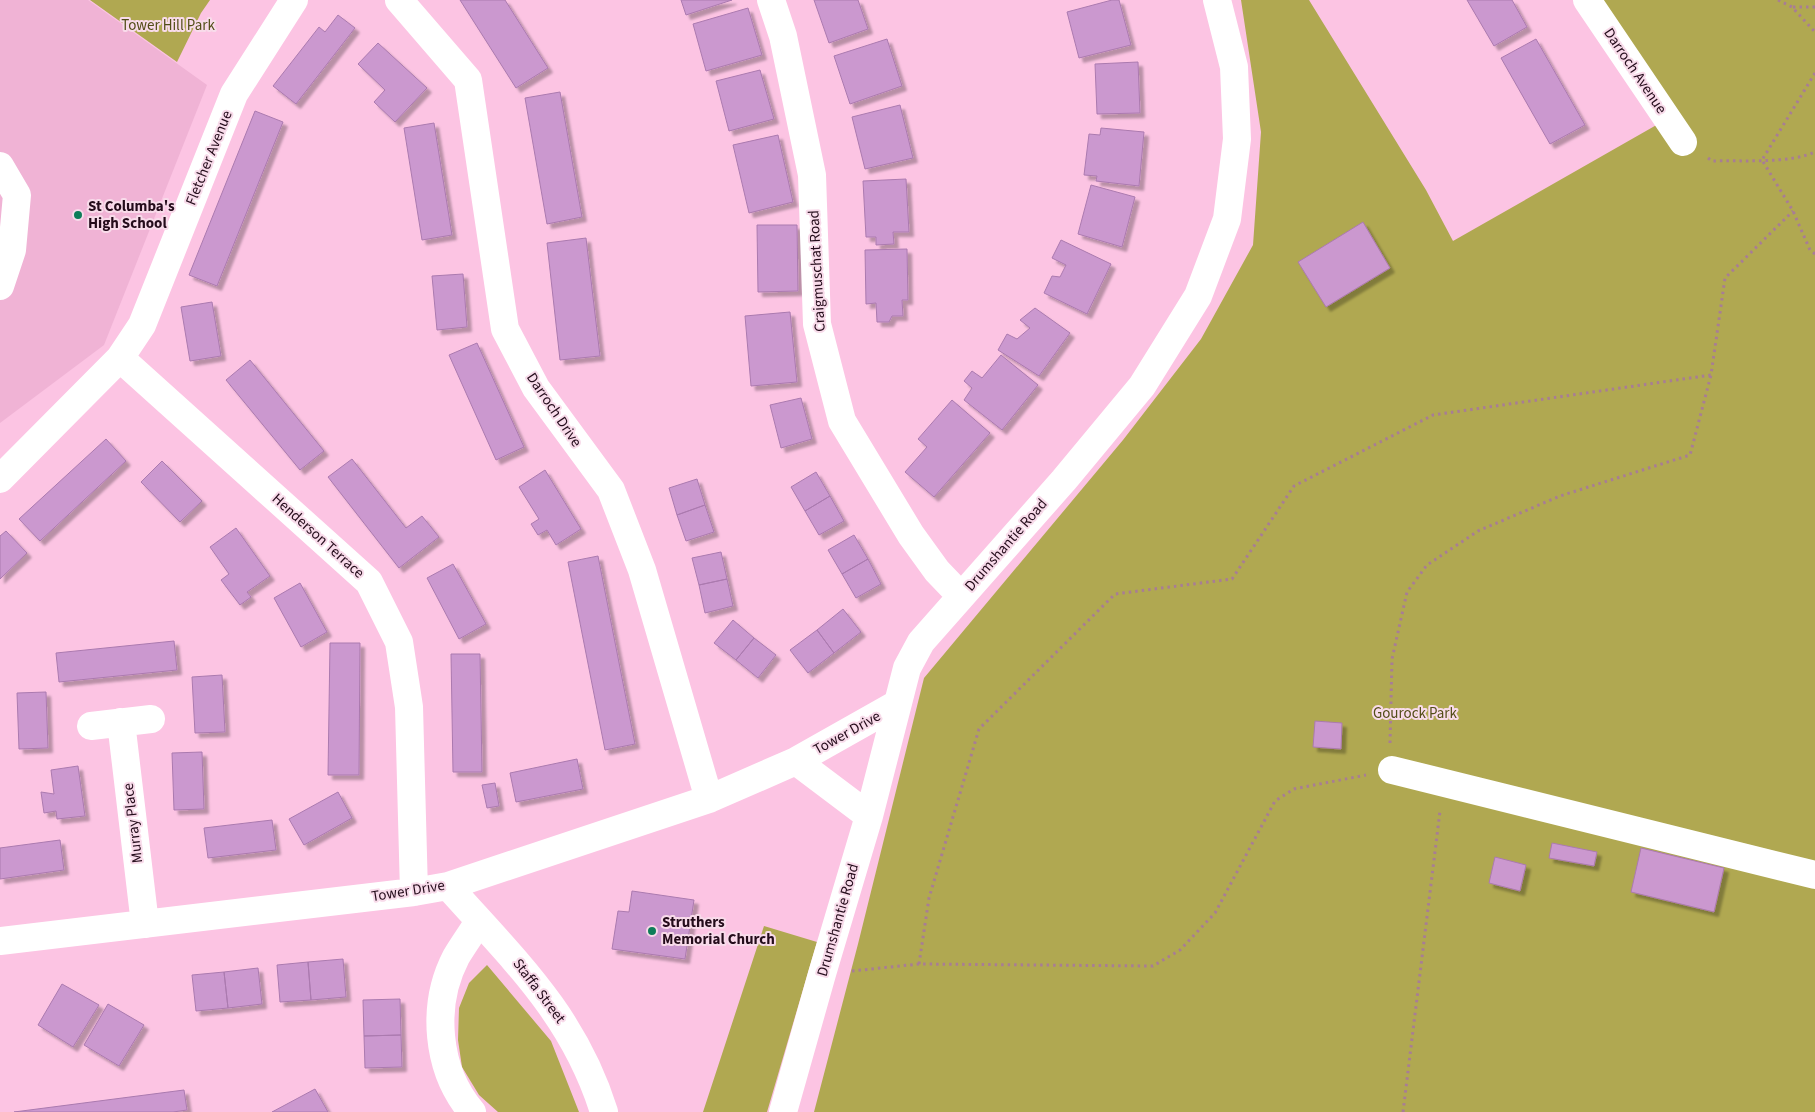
<svg xmlns="http://www.w3.org/2000/svg" width="1815" height="1112" viewBox="0 0 1815 1112" font-family="'Source Sans 3',sans-serif">
	<defs>
		<filter id="shadow"><feDropShadow dx="4.5" dy="4.5" stdDeviation="1" flood-color="#0004"/></filter>
	</defs>
	<rect width="100%" height="100%" fill="#fcc4e3"/>
	<path fill="#f0b3d5" d="M0,0H88L207,85L104,345L0,423Z"/>
	<path fill="#b0a851" d="M90,0H210L201,13L177,62Z
		M1241,0H1309L1426,190L1453,241L1667,119L1587,0H1815V1112H814L858,944L924,678L1123,440L1201,339L1253,245L1261,132Z
		M764,926L817,942L767,1112H703Z
		M487,965L551,1041L579,1112H498L479,1095L462,1067L458,1040L459,1008L469,983Z"/>
	<path fill="#cb98cf" stroke="#ab7aaf" filter="url(#shadow)" d="M460,0H505L548,68L516,88Z
		M681,0H732L686,15Z
		M814,0H858L868,29L829,43Z
		M1112,0H1119L1131,45L1079,58L1067,12Z
		M1467,0H1512L1527,27L1494,46Z
		M748,8L762,55L706,71L693,24Z
		M338,15L355,28L296,104L273,86L319,27L325,32Z
		M887,39L902,86L850,104L834,56Z
		M1536,39L1585,125L1550,144L1501,58Z
		M378,43L427,88L395,122L374,102L385,90L358,64Z
		M1138,62L1140,113L1097,114L1095,64Z
		M760,70L774,119L729,131L716,81Z
		M560,92L582,217L547,224L525,98Z
		M900,105L913,158L865,169L852,117Z
		M255,111L283,122L217,286L189,275Z
		M434,123L452,235L422,240L404,128Z
		M1101,128L1144,132L1139,186L1096,181L1097,176L1084,175L1089,134L1100,135Z
		M778,135L793,202L749,213L733,145Z
		M906,179L909,232H893L894,244L876,245V237H866L863,181Z
		M1091,185L1135,197L1122,247L1078,234Z
		M1363,222L1390,268L1326,307L1298,262Z
		M757,225H797L798,291L758,292Z
		M586,238L600,356L560,360L547,243Z
		M1061,240L1111,264L1087,314L1044,293L1052,276L1060,277L1066,265L1052,258Z
		M907,249L908,300H902L903,316H892L889,322H877L876,303L866,304L865,250Z
		M463,274L467,327L437,330L432,276Z
		M212,302L221,356L190,361L181,307Z
		M1035,308L1070,333L1039,376L998,350L1007,334L1017,339L1030,328L1020,320Z
		M790,312L797,382L751,386L745,316Z
		M477,343L524,447L496,460L449,355Z
		M1001,355L1038,385L1002,430L964,400L972,388L964,381L972,371L982,378Z
		M250,360L324,451L300,470L226,380Z
		M801,398L812,439L781,448L770,405Z
		M952,400L990,433L934,497L905,472L927,447L918,439Z
		M106,439L126,461L40,541L19,519Z
		M352,459L406,528L422,516L439,537L399,568L328,477Z
		M162,461L202,501L180,522L141,482Z
		M545,470L581,529L556,545L547,530L538,535L531,524L539,519L519,487Z
		M816,472L830,496L805,511L791,487Z
		M697,479L705,505L677,515L669,488Z
		M830,496L844,521L819,535L805,511Z
		M705,505L714,532L686,541L677,515Z
		M236,528L270,576L247,592L251,597L240,605L221,580L229,574L210,547Z
		M6,531L27,553L0,579V536Z
		M854,535L868,559L842,574L828,550Z
		M721,552L727,579L699,585L692,558Z
		M598,556L635,744L605,750L568,562Z
		M868,559L881,584L856,598L842,574Z
		M453,564L486,624L459,639L427,578Z
		M727,579L733,606L705,613L699,585Z
		M300,583L327,632L301,647L274,598Z
		M843,609L861,632L834,653L817,630Z
		M733,620L754,638L736,660L714,643Z
		M817,630L834,653L808,673L790,650Z
		M754,638L776,655L758,678L736,660Z
		M174,641L177,670L59,682L56,653Z
		M330,643H360L359,775H328Z
		M451,654H480L482,772H453Z
		M222,675L225,732L195,733L192,677Z
		M46,692L48,748L19,749L17,693Z
		M1315,721L1342,723L1341,749L1313,747Z
		M202,752L204,809L174,810L172,753Z
		M577,759L583,789L516,802L510,773Z
		M78,766L85,816L57,819L56,811L44,813L41,792L54,794L51,770Z
		M495,783L499,806L487,808L482,785Z
		M338,792L352,818L304,845L289,819Z
		M272,820L276,850L208,858L204,828Z
		M60,840L64,870L0,879V848Z
		M1552,843L1597,852L1594,866L1549,858Z
		M1641,848L1724,868L1714,912L1631,892Z
		M1495,857L1526,865L1520,891L1489,883Z
		M632,891L694,900L685,959L612,949L618,911L629,912Z
		M343,959L346,997L311,1000L308,962Z
		M308,962L311,1000L280,1002L277,965Z
		M258,968L262,1004L228,1008L224,972Z
		M224,972L228,1008L196,1011L192,975Z
		M62,984L99,1005L73,1047L38,1025Z
		M400,999L401,1035L364,1036L363,1000Z
		M108,1004L144,1025L119,1066L84,1045Z
		M401,1035L402,1067L365,1068L364,1036Z
		M315,1089L328,1112H272Z
		M184,1090L187,1110L173,1112H14Z"/>
	<g fill="none" stroke-linecap="round" stroke-linejoin="round">
		<path stroke="#a87d95" stroke-width="3" stroke-dasharray="2.5 4" stroke-linecap="butt" d="M1778,0L1792,7L1815,32
			M1793,7H1815
			M1815,73L1762,160L1793,211L1810,250L1815,254
			M1708,158L1712,161C1742,160 1788,164 1815,152
			M1390,743L1392,659L1407,592L1427,565L1478,531L1560,496L1690,455L1711,375
			M919,964L929,898L979,729L1115,594L1232,579L1294,486L1433,415L1711,375L1725,278L1793,211
			M852,971L919,964L1153,966L1180,950L1215,913L1275,801L1294,789L1366,775
			M1403,1112L1440,811"/>
		<path stroke="#fff" stroke-width="28" d="M399,0L468,80L505,329L536,388L611,490L642,570L709,799
			M771,0L783,36L812,175L817,324L842,421L911,535L937,571L961,596
			M1587,0L1683,142
			M0,166L17,195L12,250L0,286
			M120,358L369,582L399,642L409,707L414,892
			M0,479L120,358L142,325L234,94L294,0
			M121,722L145,924
			M91,726L151,719
			M796,761L869,816
			M1392,770L1815,875
			M448,886C513,959 574,1015 604,1112
			M0,941L414,892L448,886L709,799L796,761L897,704
			M472,1112C436,1070 431,1005 456,957C463,945 472,933 479,921
			M783,1112L822,974L869,816L907,668L921,642L1064,480L1142,386L1198,296L1227,219L1237,139L1234,67L1217,0"/>
	</g>
	<g fill="#0e7d59" stroke="#f8dbea" stroke-width="2">
		<circle cx="78" cy="215" r="5"/>
		<circle cx="652" cy="931" r="5"/>
	</g>
	<g text-anchor="middle" dominant-baseline="central" stroke-width="4" stroke-linejoin="round" paint-order="stroke">
		<g font-size="15" fill="#524d17" stroke="#f8dbea">
			<text x="168" y="25">Tower Hill Park</text>
			<text x="1415" y="713">Gourock Park</text>
		</g>
		<g font-size="15" fill="#240c1b" stroke="#f8dbea">
			<text transform="translate(1635 71) rotate(56)">Darroch Avenue</text>
			<text transform="translate(209 158) rotate(-68)">Fletcher Avenue</text>
			<text transform="translate(817 271) rotate(-93)">Craigmuschat Road</text>
			<text transform="translate(554 410) rotate(56)">Darroch Drive</text>
			<text transform="translate(318 536) rotate(42)">Henderson Terrace</text>
			<text transform="translate(1006 545) rotate(-49)">Drumshantie Road</text>
			<text transform="translate(847 733) rotate(-29)">Tower Drive</text>
			<text transform="translate(133 823) rotate(-97)">Murray Place</text>
			<text transform="translate(408 891) rotate(-9)">Tower Drive</text>
			<text transform="translate(838 920) rotate(-74)">Drumshantie Road</text>
			<text transform="translate(539 991) rotate(53)">Staffa Street</text>
		</g>
		<g font-size="15" font-weight="bold" fill="#240c1b" stroke="#f8dbea" text-anchor="start">
			<text x="88" y="206">St Columba's<tspan x="88" dy="17">High School</tspan></text>
			<text x="662" y="922">Struthers<tspan x="662" dy="17">Memorial Church</tspan></text>
		</g>
	</g>
</svg>
